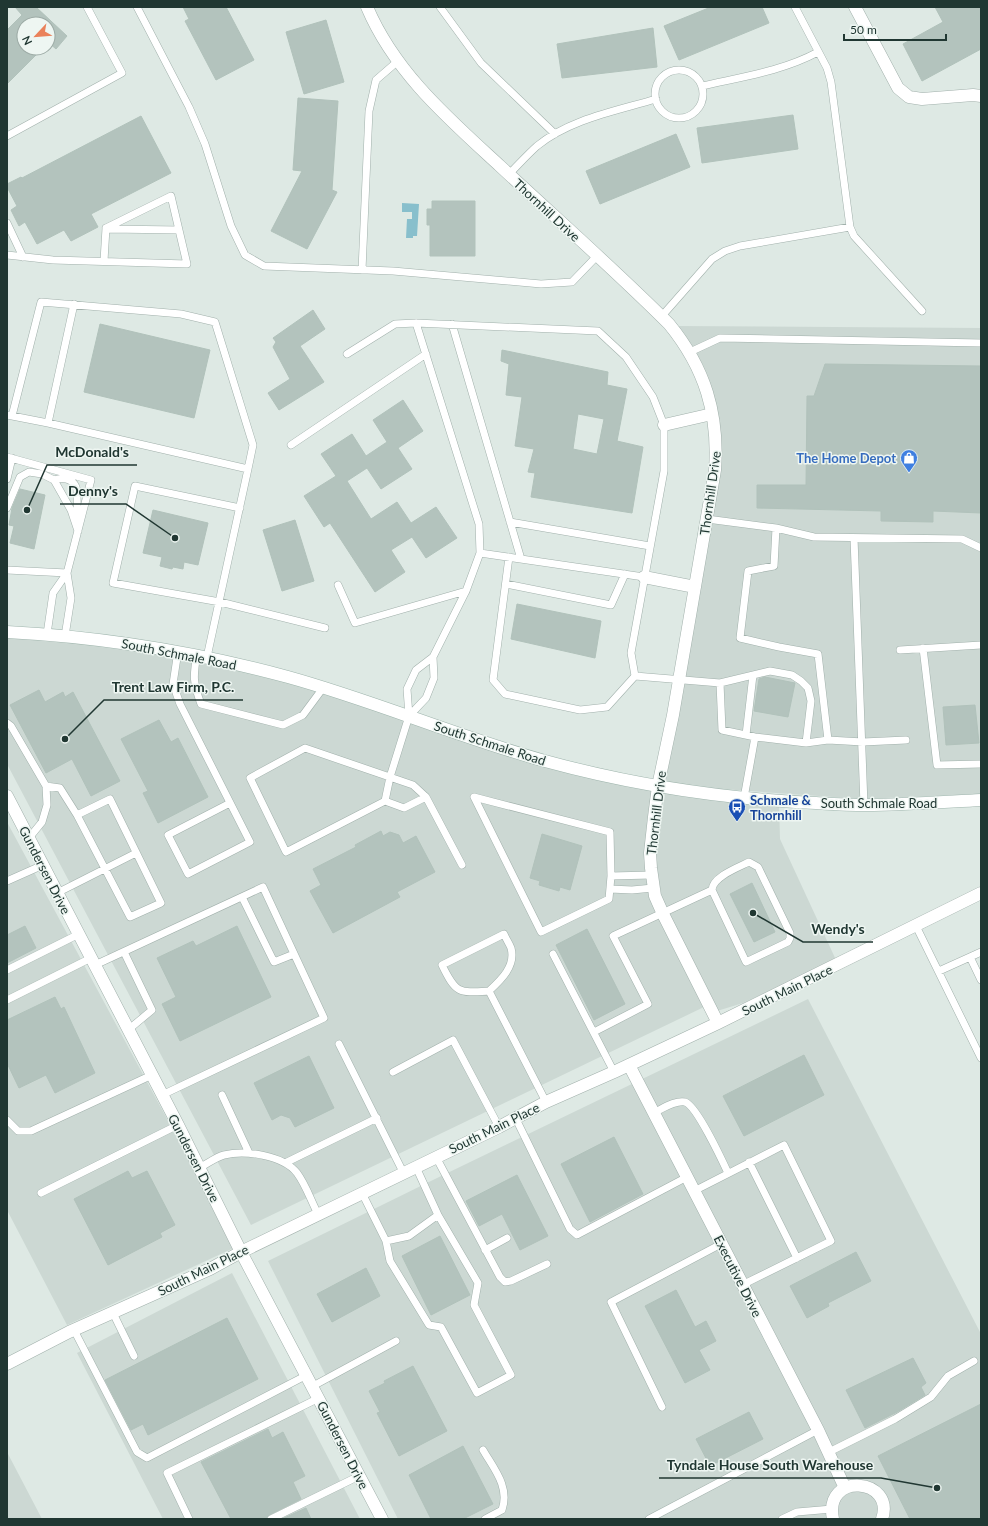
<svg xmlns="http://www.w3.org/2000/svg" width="988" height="1526" viewBox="0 0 988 1526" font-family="Lato,sans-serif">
	<rect width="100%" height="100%" fill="#dee9e4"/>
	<path fill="#ccd8d3" d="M674,326L981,328V794L862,799L665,785L712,523L717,416Z
		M7,637H24L205,657L656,791L647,868L704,1007L251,1225L7,764Z
		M665,793L779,804L780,839L836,960L743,1003L717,1011L664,907L655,864Z
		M7,822L236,1247L67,1325L7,1210Z
		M808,999L981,1334V1519H398L268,1261L435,1179Z
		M232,1273L360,1519H163L77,1353Z
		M7,1452L42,1519H7Z"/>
	<path fill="#88bfcc" d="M402,203L419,204L417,236H413V238H406L407,219H412V212H402Z"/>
	<path fill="#b3c3bd" stroke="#b1c2bb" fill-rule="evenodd" d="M15,7H36L67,36L56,49L48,42V24H24V48H43L7,84V30L22,15Z
		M183,7H226L254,60L216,80L185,21L189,19Z
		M711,7H762L769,23L679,60L664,26Z
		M935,7H981V49L922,81L903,44L943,22Z
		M326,20L344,82L304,94L286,32Z
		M653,28L657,67L562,78L557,44Z
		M298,98L338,101L332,190L337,192L307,249L271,231L302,171L293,170Z
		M793,115L798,149L702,163L697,128Z
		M141,116L171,173L91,214L98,227L71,241L64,230L37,244L25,222L19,226L11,210L17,206L7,187V184L21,177L22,178Z
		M676,134L690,167L600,204L586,171Z
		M432,201H475V256H430V225H427V209H432Z
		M313,310L325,329L300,346L324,382L279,410L268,393L290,379L273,347L276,342L273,338Z
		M100,324L210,350L194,418L84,392Z
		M502,350L608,372L607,385L627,389L617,441L643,447L632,513L531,497L535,473L528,472L534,449L515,446L522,397L506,395L509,364L501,361ZM578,414L604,419L597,454L573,449Z
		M825,364L981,366V513L933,511V522L881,521V511L757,508V485H806L807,396H814Z
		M403,400L423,431L398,448L412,469L381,489L367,468L347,481L371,519L397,502L411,523L436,507L457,538L426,558L412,537L391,550L405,572L375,592L330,523L324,527L304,496L336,476L321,454L352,434L366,456L387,442L373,420Z
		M20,489L45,495L34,549L10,543L14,526L9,525L12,508Z
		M153,510L208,523L198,565L184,562L183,569L173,567L172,569L160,566L162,557L143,553Z
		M295,520L314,581L282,591L263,530Z
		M517,604L601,621L595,658L511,639Z
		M765,677L795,683L788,717L754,711L759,679Z
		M39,690L45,702L63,692L65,697L73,692L120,781L91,796L72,759L46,773L10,705Z
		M975,705L979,743L946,745L943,707Z
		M159,720L171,742L178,738L208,797L158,823L143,793L148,791L121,739Z
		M381,831L383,836L390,832L399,835L403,843L416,836L435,872L397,892L400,897L333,933L310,891L321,885L313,869L356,847L355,845Z
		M542,834L582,846L570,890L560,887L559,891L539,885L540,881L530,878Z
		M752,883L775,932L754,942L730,894Z
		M25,926L36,948L7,963V935Z
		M237,926L271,997L180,1041L162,1004L176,997L157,958L193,941L196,946Z
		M587,929L625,1004L594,1020L556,945Z
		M55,997L61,1009L64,1007L95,1073L55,1093L46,1075L19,1088L7,1063V1020Z
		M804,1055L824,1095L744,1136L723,1096Z
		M309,1056L334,1108L295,1127L290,1118L281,1115L272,1120L254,1083Z
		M614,1137L643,1194L590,1222L561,1164Z
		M128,1171L132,1178L147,1171L175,1225L160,1233L162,1237L108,1265L74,1199Z
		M517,1175L548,1236L520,1250L502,1214L479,1226L466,1201Z
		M440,1236L470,1295L431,1315L402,1256Z
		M856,1252L871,1281L828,1303L829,1306L807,1318L790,1286Z
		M366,1268L380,1296L332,1322L317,1294Z
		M676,1290L695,1327L706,1321L716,1341L699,1350L710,1370L685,1383L645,1306Z
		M227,1318L258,1379L148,1435L143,1424L131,1430L105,1380Z
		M913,1358L926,1383L921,1387L925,1395L897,1412L865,1428L846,1390Z
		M413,1366L447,1431L399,1456L377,1413L380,1412L369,1391L385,1383L384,1381Z
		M981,1404V1519H910L878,1456Z
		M749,1412L763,1439L710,1466L696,1439Z
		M268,1429L272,1438L283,1432L305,1476L293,1482L301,1499L269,1515L266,1519H231L201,1462Z
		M463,1446L493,1504L463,1519H431L409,1475Z
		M306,1508L311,1519H282Z"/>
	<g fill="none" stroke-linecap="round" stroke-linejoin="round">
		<g stroke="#a1b0ab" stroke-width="8">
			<path id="lane" d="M137,7L189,107L205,144L231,226L245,255L264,266L393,271L541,284L572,282L597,256
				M440,7L481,63L555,134
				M795,7L827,68L831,82L850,227
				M655 94a24 24 0 1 1 48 0a24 24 0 1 1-48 0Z
				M702,86C741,77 783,71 818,52
				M7,136L122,73L87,7
				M509,174C518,165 527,155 537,146C570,119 616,111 656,99
				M7,223L23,257
				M109,229L179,230
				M7,255L53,260L187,264L171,196L106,228
				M104,261L106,228
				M362,270L369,111L376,80L398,61
				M661,317L712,259L725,251L740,246L850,227L854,236L922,311
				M452,324L521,559
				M690,352L720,338L981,343
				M347,354L395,324L416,323L598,331L626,357L653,397L664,425V471L631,653L635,676
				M7,415L48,423L248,469L207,657
				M12,416L41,302L181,314L215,322L253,445L248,469
				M48,423L74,304
				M291,445L426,354
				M7,457L91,480L67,573L53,593L47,634
				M7,479L12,458
				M54,480C62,477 72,478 76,487C78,490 77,515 77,521
				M7,508L20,477L29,472L42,474L54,480L71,510L78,531
				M240,508L135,486L113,583L220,602L325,628
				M707,519L776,528L814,537L962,539L981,548
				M510,522L650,546
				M776,528L774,566L748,571L740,638L779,647L818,654L828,740
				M854,538L864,805
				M480,553L644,577
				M509,557L493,680L505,694L580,710L607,707L635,676L720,683L770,671L792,675L801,681L808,688L811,701L806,743
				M7,570L67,573
				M506,584L611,605L625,574
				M338,585L355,623L466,591
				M65,636L71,598L67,573
				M923,648L937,765L981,764
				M900,650L981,645
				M178,651L173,684L180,704L250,842L188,874L168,835L230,803
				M197,654C193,676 193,683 201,704L283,725L303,715L323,688
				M720,683L722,730L755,737L806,743L828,740L863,742L906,740
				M409,716L426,698L434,678L433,657L466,591L480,553L479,524L416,323
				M7,723L11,726L46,786L47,805L42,822L29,838
				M746,735L753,675
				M46,786L60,788L77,815L130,917L161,903L110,799L77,815
				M426,797L404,808L385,801L286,852L250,778L305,748L413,785L426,797L462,865
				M474,797L610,832L611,876L609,899L541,932Z
				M744,798L755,737
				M385,801L390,777L409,716L407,689L416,670L433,657
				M749,862L758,867L790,933V938L788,942L746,962L712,890C712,877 739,867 749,862Z
				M611,876L651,875
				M7,881L43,865
				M610,889L632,890L653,888
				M57,893L136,853
				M242,897L274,962L294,954
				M916,926L981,1058
				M124,952L152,1010L128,1030
				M981,952L970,957L981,980
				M553,954L614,1072
				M95,965L263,887L324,1018L162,1095
				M7,970L79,934
				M939,971L970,957
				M489,991C501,980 516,966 511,948C509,943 506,939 504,934L442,965C456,994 459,993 489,991L546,1102
				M7,1000L91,958
				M594,1032L648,1004L613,936L712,890
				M339,1044L403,1172
				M393,1072L453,1040L499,1127
				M222,1095L249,1153
				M653,1113C662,1109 675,1100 685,1102C696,1105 722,1160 728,1173
				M516,1119L570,1229L577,1235L687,1177
				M7,1120L18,1131H31L152,1075
				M436,1157L500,1277L505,1282L511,1281L547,1264
				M749,1162L797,1258
				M285,1163L377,1118
				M199,1168C207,1164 216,1157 224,1155C245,1150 283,1155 297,1173C306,1185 311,1201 318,1214
				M694,1191L784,1145L831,1241L742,1285
				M41,1193L178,1125
				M362,1193L386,1241L390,1261L429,1325L441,1327L477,1393L511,1375L474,1305L478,1283L438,1215L416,1167
				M386,1241L409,1236L438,1215
				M485,1250L507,1238
				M113,1313L134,1356
				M74,1330L137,1452L147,1458L307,1375
				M313,1386L396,1341
				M662,1407L611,1302L721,1244
				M483,1450C494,1469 510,1487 502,1510L485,1519
				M829,1452L895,1419L931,1397L948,1376L974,1361
				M189,1519L167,1473L319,1398
				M271,1519L359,1476
				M649,1519L818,1430
				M782,1519L797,1512L832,1509"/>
		</g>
		<g stroke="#a1b0ab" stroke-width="13">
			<path id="street" d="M367,7C395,73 449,119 500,166C557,219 615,270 669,324C705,368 719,414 715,470L673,715L658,786L654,817L650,853L651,868L655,896L663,914L718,1023
				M855,7L898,88L909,97L922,99L973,95L981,96
				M664,425L712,414
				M644,577L695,587
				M7,796L178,1125L241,1252L382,1519
				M629,1065L818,1430L845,1488
				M7,1364L69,1332L210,1269L241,1252L499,1127L546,1102L614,1072L718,1023L981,893
				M833,1519C823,1471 896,1478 882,1519"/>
		</g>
		<g stroke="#9eb4ac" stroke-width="13">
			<path id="secondary" d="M7,632C102,637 196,652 288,677C375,701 458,737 545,761C633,785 725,799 816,803C833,804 849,805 866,805C904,805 943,802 981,800"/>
		</g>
		<use href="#lane" stroke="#fff" stroke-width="7"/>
		<use href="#street" stroke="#fff" stroke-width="12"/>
		<use href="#secondary" stroke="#fff" stroke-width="12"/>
	</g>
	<defs>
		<g id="shop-pin" transform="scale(0.9)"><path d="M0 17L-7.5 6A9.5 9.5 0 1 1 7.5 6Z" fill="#3f7fe0" stroke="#eef6f2"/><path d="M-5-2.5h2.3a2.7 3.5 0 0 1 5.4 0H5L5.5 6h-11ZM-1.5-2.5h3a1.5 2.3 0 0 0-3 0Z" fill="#fff"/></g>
		<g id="bus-pin" transform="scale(0.9)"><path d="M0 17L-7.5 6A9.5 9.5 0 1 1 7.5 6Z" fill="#1a4fb4" stroke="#eef6f2"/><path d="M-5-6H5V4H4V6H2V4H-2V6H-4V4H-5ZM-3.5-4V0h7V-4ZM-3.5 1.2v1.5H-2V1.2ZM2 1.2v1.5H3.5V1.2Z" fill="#fff"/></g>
	</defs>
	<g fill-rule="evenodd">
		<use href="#shop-pin" x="909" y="458"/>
		<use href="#bus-pin" x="737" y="807"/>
	</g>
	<g text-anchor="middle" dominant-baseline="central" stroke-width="3" stroke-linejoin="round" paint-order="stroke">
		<g font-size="13" fill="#203732" stroke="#eef6f2">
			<text transform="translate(547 210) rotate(43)">Thornhill Drive</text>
			<text transform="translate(710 493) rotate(-82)">Thornhill Drive</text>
			<text transform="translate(179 654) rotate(11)">South Schmale Road</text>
			<text transform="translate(490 743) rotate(18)">South Schmale Road</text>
			<text x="879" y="803">South Schmale Road</text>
			<text transform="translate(656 813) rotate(-83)">Thornhill Drive</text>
			<text transform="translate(45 870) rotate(63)">Gundersen Drive</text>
			<text transform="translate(787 990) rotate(-26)">South Main Place</text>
			<text transform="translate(494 1128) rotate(-26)">South Main Place</text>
			<text transform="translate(194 1158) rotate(63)">Gundersen Drive</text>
			<text transform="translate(203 1270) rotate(-26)">South Main Place</text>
			<text transform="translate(738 1276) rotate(63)">Executive Drive</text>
			<text transform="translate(343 1445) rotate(63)">Gundersen Drive</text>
		</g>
		<g font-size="13" font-weight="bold" fill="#366cbe" stroke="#eef6f2" text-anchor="end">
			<text x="896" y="458">The Home Depot</text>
		</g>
		<g font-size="13" font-weight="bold" fill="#164399" stroke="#eef6f2" text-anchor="start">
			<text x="750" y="800">Schmale &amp;<tspan x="750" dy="15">Thornhill</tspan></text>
		</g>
	</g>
	<path fill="none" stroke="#203732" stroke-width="1.5" d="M27 510L47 465H137M175 538L126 504H60M65 739L104 700H243M753 913L803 942H873M937 1488L881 1478H659"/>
	<g fill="#203732" stroke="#eef6f2" stroke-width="1.5">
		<circle cx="27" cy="510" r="4"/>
		<circle cx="175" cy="538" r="4"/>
		<circle cx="65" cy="739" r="4"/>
		<circle cx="753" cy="913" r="4"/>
		<circle cx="937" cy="1488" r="4"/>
	</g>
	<g font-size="14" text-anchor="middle" font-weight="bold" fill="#203732" stroke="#eef6f2" stroke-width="3" stroke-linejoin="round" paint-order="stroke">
		<text x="92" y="457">McDonald's</text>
		<text x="93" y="496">Denny's</text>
		<text x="173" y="692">Trent Law Firm, P.C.</text>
		<text x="838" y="934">Wendy's</text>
		<text x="770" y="1470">Tyndale House South Warehouse</text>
	</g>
	<rect width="988" height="1526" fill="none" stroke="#203732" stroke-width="16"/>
	<g transform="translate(36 36) rotate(244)"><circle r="19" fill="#eef6f2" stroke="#9caaa5"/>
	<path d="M0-3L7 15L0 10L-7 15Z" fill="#ea815a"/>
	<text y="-6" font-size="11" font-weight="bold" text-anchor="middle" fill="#203732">N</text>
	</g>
	<path d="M844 34v6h102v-6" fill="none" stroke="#203732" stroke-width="2"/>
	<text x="850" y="34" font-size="12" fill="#203732" stroke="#eef6f2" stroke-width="3" paint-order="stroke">50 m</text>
</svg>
